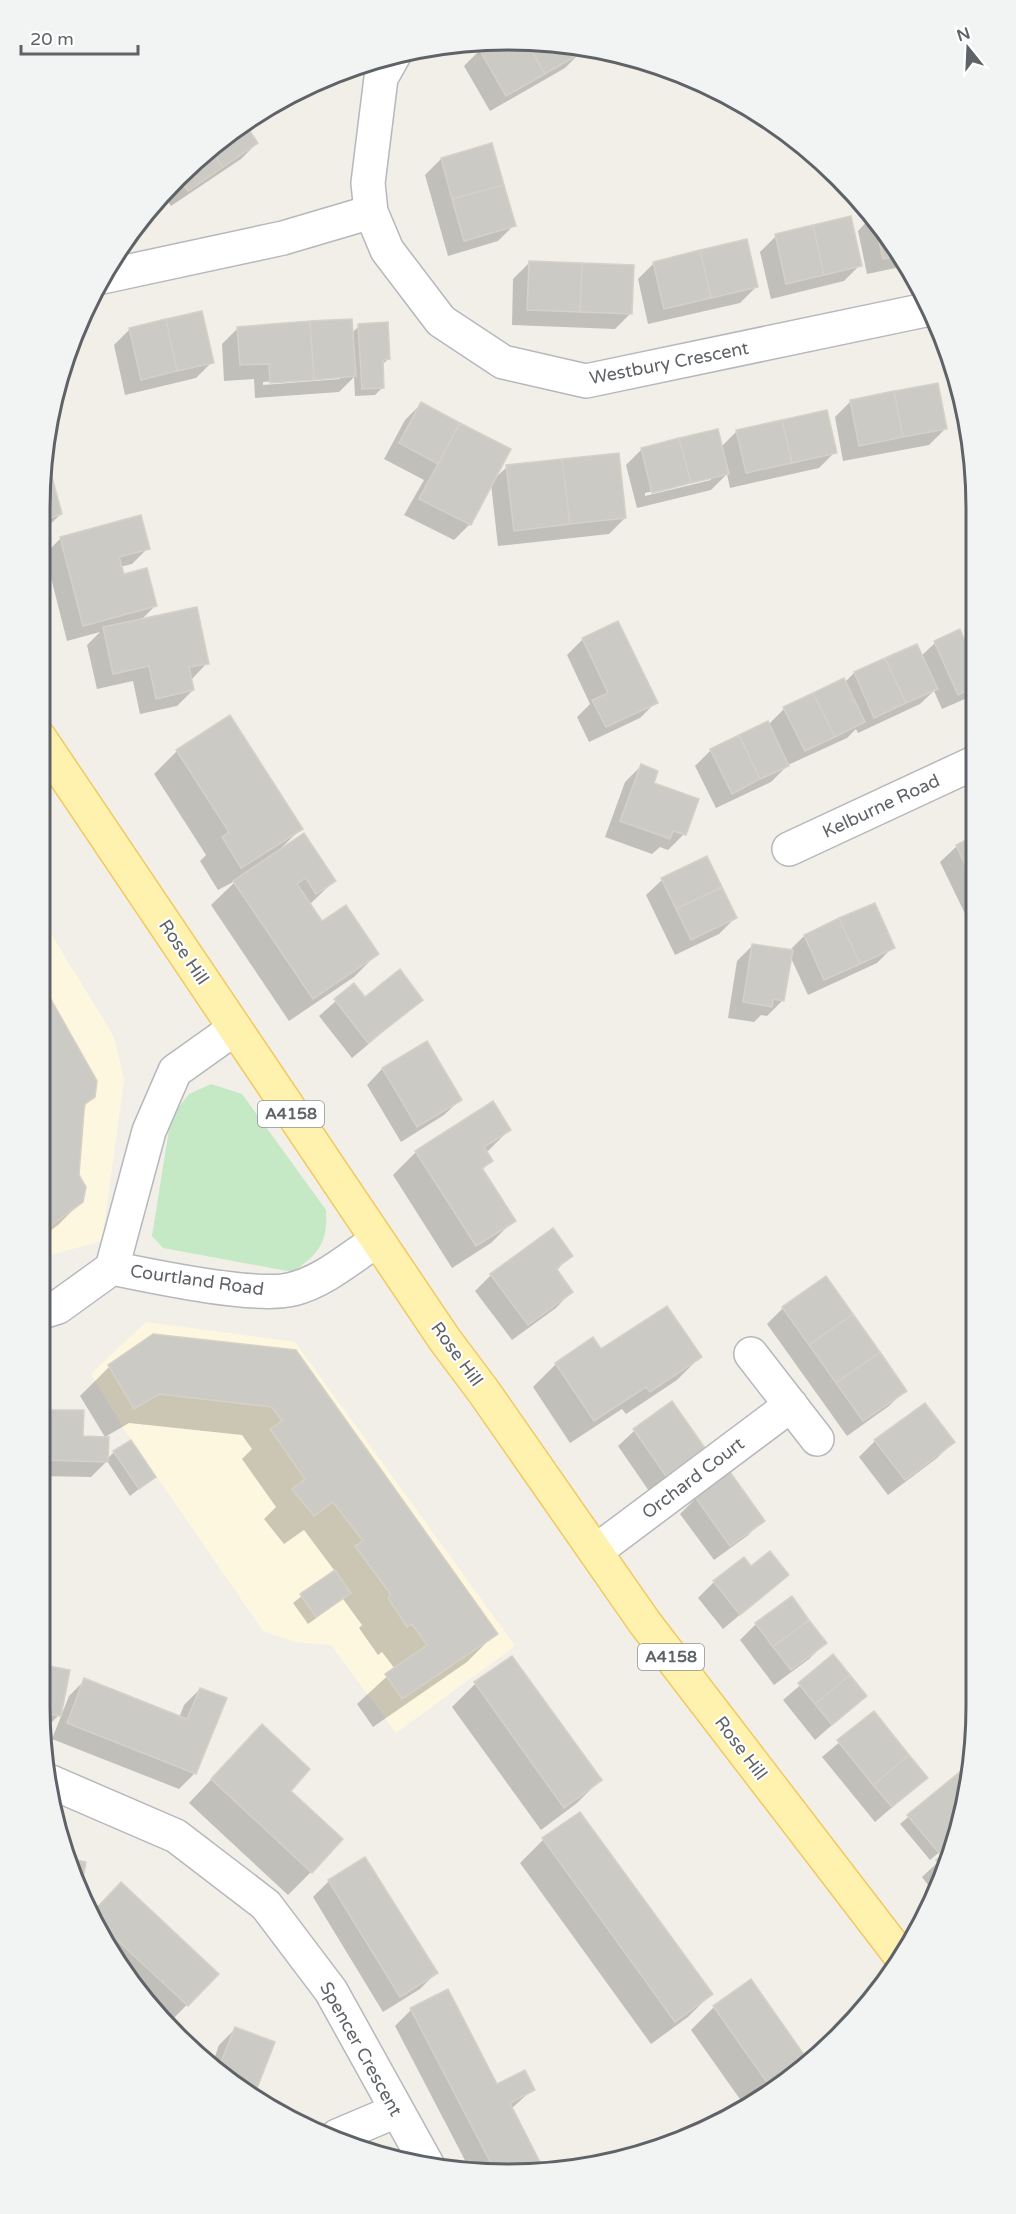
<svg xmlns="http://www.w3.org/2000/svg" width="1016" height="2214" viewBox="0 0 1016 2214" font-family="'Varela Round',sans-serif">
	<rect width="100%" height="100%" fill="#f1efe8"/>
	<path fill="#fef7e0" d="M39,914L114,1037L124,1080L102,1241L39,1258Z
		M146,1322L295,1342L515,1646L396,1733L331,1645L295,1642L263,1631L122,1426L91,1374Z"/>
	<path fill="#c5e8c5" d="M211,1084L242,1094L326,1210C328,1243 319,1253 293,1272L163,1248L152,1236L171,1117L189,1094Z"/>
	<path fill="#0003" fill-rule="evenodd" d="M508,39L577,46L581,52L565,68L490,111L464,66L480,50L498,40Z
		M588,47L599,48L603,49L590,53Z
		M280,101L264,117L257,113Z
		M242,122L257,143L241,159L171,206L162,193L176,177Z
		M441,159L514,225L498,241L448,256L425,175Z
		M873,215L880,222L905,266L867,274L858,231Z
		M776,236L860,265L844,281L771,299L760,252Z
		M529,263L631,313L615,329L512,325L513,279Z
		M654,263L756,287L740,303L648,324L638,279Z
		M359,326L388,359L382,365L383,387L375,395L355,396L354,377L339,392L255,398L254,379L224,381L222,344L238,328L352,333ZM340,376V379L263,385V382Z
		M130,329L212,362L196,378L125,395L114,345Z
		M956,383L973,446V452L966,453L951,388Z
		M851,401L945,429L929,445L843,461L835,417Z
		M421,404L494,479L507,467L625,518L609,534L498,546L491,484L470,524L454,540L404,515L424,480L384,459L405,420Z
		M737,431L835,452L819,468L730,488L727,474L711,490L637,508L626,465L642,449L721,447ZM711,477V480L645,496V493Z
		M44,455L61,514L45,529L39,531Z
		M61,538L148,548L132,564L120,567L122,576L155,606L140,621L207,663L191,680L193,690L177,706L140,714L133,681L97,689L87,645L100,632L67,641L45,554Z
		M959,631L964,641L974,636V695L942,709L934,691L920,704L858,733L856,729L847,738L788,765L771,782L716,808L695,766L711,750L768,725L784,709L844,683L854,673L916,646L921,656L935,643Z
		M583,639L656,702L640,718L589,742L577,717L590,704L567,655Z
		M177,751L301,829L280,849L334,881L309,905L322,923L377,954L354,977L289,1021L211,905L237,880L218,890L200,861L206,855L154,774Z
		M641,766L684,834L668,850L660,847L652,854L605,837L625,782Z
		M974,838V922L970,924L940,862L956,847Z
		M662,880L735,918L719,934L675,955L646,895Z
		M804,936L893,947L877,963L808,995L790,956L783,1000L767,1016L761,1015L754,1022L728,1018L737,961L753,945L789,951Z
		M354,985L365,999L421,1000L352,1058L319,1016Z
		M39,1001L94,1097L83,1107L78,1176L81,1202L58,1225L39,1239Z
		M426,1043L460,1100L444,1115L401,1142L367,1085L382,1069Z
		M509,1130L486,1153L491,1161L482,1170L514,1220L491,1243L452,1268L393,1175L416,1152Z
		M571,1255L556,1271L571,1292L556,1308L512,1340L475,1291L491,1275Z
		M783,1308L905,1390L889,1406L847,1436L767,1324Z
		M153,1335L295,1352L496,1633L467,1662L373,1727L357,1704L395,1669L382,1652L378,1655L359,1628L362,1625L343,1599L308,1624L293,1603L334,1570L304,1530L284,1544L264,1519L276,1507L242,1459L252,1449L242,1435L129,1423L105,1437L80,1396L109,1367Z
		M601,1351L700,1357L677,1380L626,1414L622,1409L570,1443L533,1387L556,1364Z
		M672,1404L703,1448L687,1464L649,1491L618,1446L634,1431Z
		M39,1411L82,1438L107,1459L114,1452L154,1477L130,1496L107,1461L91,1477L39,1476Z
		M875,1441L953,1442L937,1458L888,1495L859,1457Z
		M696,1498L763,1520L747,1536L714,1560L680,1514Z
		M751,1568L787,1575L723,1629L698,1598L714,1582Z
		M756,1624L825,1643L809,1659L774,1685L740,1640Z
		M833,1657L865,1696L815,1740L783,1700Z
		M39,1665L68,1671L59,1715L43,1731L39,1706Z
		M85,1680L179,1718L184,1705L200,1689L195,1773L179,1789L52,1739L69,1696Z
		M475,1684L600,1780L577,1803L541,1830L452,1707Z
		M874,1713L926,1778L875,1822L822,1757Z
		M239,1750L288,1791L311,1872L288,1895L189,1803Z
		M971,1764L968,1797L955,1839L930,1860L900,1824Z
		M580,1814L711,1994L688,2017L651,2044L520,1863L543,1840Z
		M952,1849L941,1885L934,1893L922,1877Z
		M365,1859L436,1973L420,1989L383,2012L313,1897L329,1881Z
		M90,1915L217,1974L171,2021L136,1989L102,1940Z
		M751,1981L806,2060L747,2109L691,2030L714,2007Z
		M411,2010L496,2086L533,2089L511,2109L543,2170L469,2168L395,2026Z
		M235,2029L273,2043L253,2095L213,2062L219,2045Z"/>
	<path fill="#cccac5" stroke="#d6d1c6" stroke-width="1.5" d="M508,39L526,41L545,74L506,96L479,49L495,40Z
		M526,41L579,46L583,52L545,74Z
		M243,121L258,143L223,167L210,148Z
		M492,143L504,185L452,199L441,158Z
		M210,148L223,167L188,191L177,176Z
		M504,185L516,226L464,241L452,199Z
		M851,216L862,266L824,275L813,225Z
		M873,216L880,222L899,256L883,259Z
		M813,225L824,275L786,284L775,234Z
		M747,239L758,287L711,298L700,250Z
		M700,250L711,298L664,309L653,262Z
		M529,261L582,263L580,312L527,310Z
		M582,263L634,265L632,314L580,312Z
		M202,311L214,363L177,371L166,319Z
		M166,319L177,371L141,380L129,328Z
		M352,319L356,376L314,380L310,321Z
		M310,321L314,380L270,383L269,364L240,365L237,327Z
		M388,322L390,359L383,360L384,388L362,389L358,324Z
		M938,383L947,429L903,437L894,391Z
		M894,391L903,437L859,446L850,400Z
		M421,402L460,423L438,464L399,443Z
		M827,410L837,453L792,463L782,420Z
		M782,420L792,463L746,473L736,430Z
		M460,423L511,449L471,525L419,499Z
		M718,429L729,474L691,483L679,438Z
		M679,438L691,483L652,493L641,448Z
		M45,451L62,514L39,521V508Z
		M619,453L626,518L570,524L562,459Z
		M562,459L570,524L514,531L506,465Z
		M141,515L150,549L119,557L124,574L147,568L157,606L83,626L60,537Z
		M197,607L209,664L189,667L194,690L156,699L149,666L113,674L103,627Z
		M618,621L658,703L606,727L592,700L608,693L582,638Z
		M960,629L964,639L974,635V687L958,695L934,641Z
		M917,644L938,689L906,703L885,658Z
		M885,658L906,703L874,718L854,672Z
		M844,678L865,722L835,737L813,693Z
		M813,693L835,737L805,751L783,707Z
		M230,715L303,829L241,868L222,837L229,832L176,750Z
		M768,721L789,766L760,779L739,735Z
		M739,735L760,779L732,794L710,749Z
		M641,764L658,771L654,783L699,799L686,835L673,831L670,839L620,821Z
		M304,833L336,881L316,894L306,878L297,884L322,921L346,905L379,954L313,999L233,881Z
		M974,836V876L971,877L956,845Z
		M707,856L722,887L676,909L661,878Z
		M722,887L737,918L691,940L676,909Z
		M875,903L895,948L860,964L839,918Z
		M839,918L860,964L824,980L804,935Z
		M752,944L793,950L784,1001L773,999L772,1007L743,1002Z
		M400,969L423,1000L368,1043L334,999L354,983L365,997Z
		M48,994L97,1081L95,1097L85,1104L84,1111L79,1175L86,1187L83,1202L39,1234V1000Z
		M427,1041L462,1100L417,1127L382,1068Z
		M493,1101L511,1130L484,1147L493,1161L482,1168L516,1221L476,1246L415,1151Z
		M553,1228L573,1256L556,1268L573,1292L528,1325L490,1274Z
		M826,1276L853,1314L809,1345L782,1307Z
		M667,1306L702,1357L650,1392L646,1387L594,1421L555,1363L593,1337L601,1349Z
		M853,1314L880,1352L836,1383L809,1345Z
		M153,1334L296,1350L498,1634L402,1699L385,1674L427,1645L412,1624L407,1627L388,1598L391,1595L355,1546L363,1541L333,1502L314,1516L292,1489L305,1479L270,1429L282,1421L272,1407L159,1394L134,1409L108,1365Z
		M880,1352L907,1391L863,1421L836,1383Z
		M672,1401L705,1448L666,1476L633,1429Z
		M925,1403L955,1442L905,1480L874,1440Z
		M39,1410H84L83,1436L109,1437L108,1462L39,1460Z
		M131,1440L156,1477L139,1489L113,1451Z
		M730,1472L765,1521L730,1546L695,1497Z
		M770,1551L789,1575L740,1615L713,1581L744,1557L751,1566Z
		M335,1570L351,1593L316,1617L300,1594Z
		M792,1596L809,1620L773,1647L755,1623Z
		M809,1620L827,1643L791,1670L773,1647Z
		M833,1654L850,1675L815,1704L798,1683Z
		M512,1656L602,1780L564,1808L474,1682Z
		M39,1664L70,1670L61,1716L40,1712Z
		M850,1675L867,1696L832,1725L815,1704Z
		M84,1678L187,1719L200,1688L227,1698L196,1774L67,1723Z
		M874,1711L909,1755L873,1785L837,1740Z
		M262,1724L310,1769L291,1791L343,1839L312,1873L211,1779Z
		M909,1755L928,1778L892,1807L873,1785Z
		M972,1762L968,1797L955,1840L939,1853L907,1815Z
		M580,1812L713,1994L675,2022L542,1838Z
		M953,1847L946,1872L936,1860Z
		M64,1857L86,1862L82,1885L76,1884Z
		M365,1857L438,1973L400,1997L328,1880Z
		M121,1882L219,1974L188,2006L90,1915Z
		M751,1979L807,2059L771,2088L713,2006Z
		M448,1989L497,2084L525,2070L535,2090L510,2103L544,2170L494,2169L410,2008Z
		M235,2027L275,2042L254,2096L219,2067Z"/>
	<g fill="none" stroke-linecap="round" stroke-linejoin="round">
		<g stroke="#b5b8bc" stroke-width="36">
			<path id="street" d="M394,55L381,78L368,183L371,212L387,250L441,321L503,362L586,381L930,309
				M102,277L283,238L371,212
				M789,849L974,763
				M234,1029L175,1071L149,1131L112,1268C151,1276 258,1299 293,1289C324,1281 350,1258 376,1241
				M39,1313L58,1307L112,1268
				M751,1354L817,1439
				M596,1551L791,1405
				M51,1782L176,1836L266,1905L331,1991L428,2166
				M337,2136L396,2111"/>
		</g>
		<g stroke="#f2c960" stroke-width="36">
			<path id="primary" d="M39,737L445,1340L484,1392L645,1623L899,1954"/>
		</g>
		<use href="#street" stroke="#fff" stroke-width="33"/>
		<use href="#primary" stroke="#fff2af" stroke-width="33"/>
	</g>
	<g text-anchor="middle" dominant-baseline="central" stroke-width="4.5" stroke-linejoin="round" paint-order="stroke">
		<g fill="#fff" stroke="#8f9295" stroke-width="1.5">
			<rect x="258" y="1101" width="66" height="26" rx="4.5"/>
			<rect x="638" y="1644" width="66" height="26" rx="4.5"/>
		</g>
		<g font-size="16" font-weight="bold" fill="#5f6368">
			<text x="291" y="1114">A4158</text>
			<text x="671" y="1657">A4158</text>
		</g>
		<g font-size="18" fill="#5f6368" stroke="#fff">
			<text transform="translate(669 363) rotate(-11)">Westbury Crescent</text>
			<text transform="translate(881 806) rotate(-25)">Kelburne Road</text>
			<text transform="translate(184 952) rotate(56)">Rose Hill</text>
			<text transform="translate(197 1280) rotate(8)">Courtland Road</text>
			<text transform="translate(457 1354) rotate(54)">Rose Hill</text>
			<text transform="translate(693 1478) rotate(-37)">Orchard Court</text>
			<text transform="translate(741 1748) rotate(53)">Rose Hill</text>
			<text transform="translate(361 2049) rotate(61)">Spencer Crescent</text>
		</g>
	</g>
	<path d="M0 0H1016V2214H0ZM508 50H508A458 458 0 0 1 966 508V1706A458 458 0 0 1 508 2164H508A458 458 0 0 1 50 1706V508A458 458 0 0 1 508 50Z" fill="#f2f3f3" fill-rule="evenodd"/>
	<path fill="none" stroke="#5f6368" stroke-width="3" d="M508 50H508A458 458 0 0 1 966 508V1706A458 458 0 0 1 508 2164H508A458 458 0 0 1 50 1706V508A458 458 0 0 1 508 50Z"/>
	<g transform="translate(968 48) rotate(342)" stroke="#ffffff" stroke-width="4.5" paint-order="stroke">
	<path d="M0-4.5L10 22L0 15L-10 22Z" fill="#5f6368"/>
	<text y="-9" font-size="16" font-weight="bold" text-anchor="middle" fill="#5f6368">N</text>
	</g>
	<path d="M21 45v9h117v-9" fill="none" stroke="#5f6368" stroke-width="3"/>
	<text x="30" y="45" font-size="18" fill="#5f6368" stroke="#ffffff" stroke-width="4.5" paint-order="stroke">20 m</text>
</svg>
